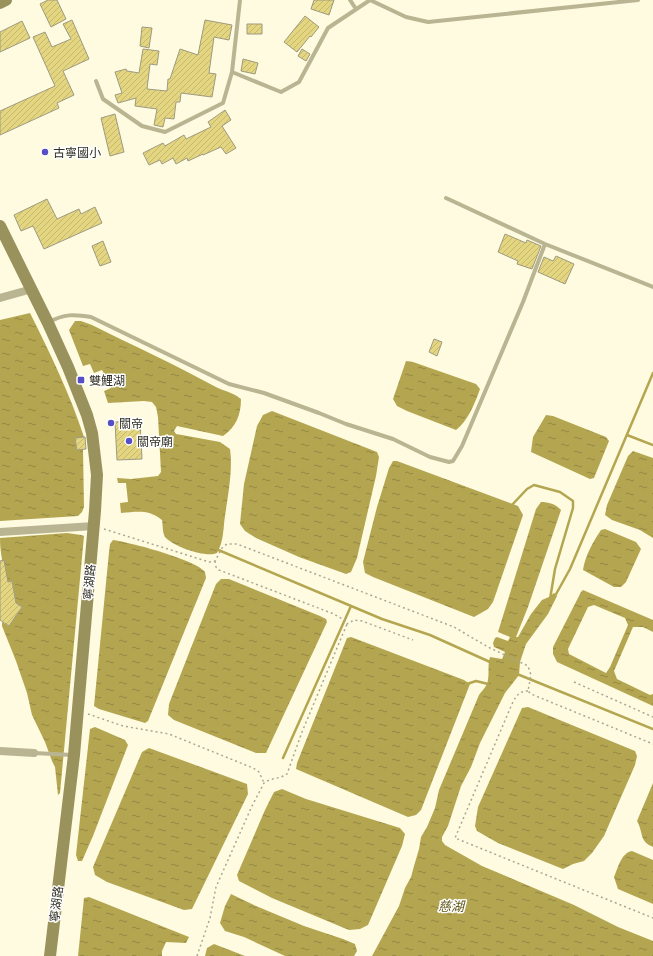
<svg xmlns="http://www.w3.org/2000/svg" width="653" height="956" viewBox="0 0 653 956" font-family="'Titillium Web','Noto Sans TC',sans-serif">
	<defs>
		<pattern id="water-ripples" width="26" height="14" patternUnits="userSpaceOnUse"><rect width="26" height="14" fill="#b4a651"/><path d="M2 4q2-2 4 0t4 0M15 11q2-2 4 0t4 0" fill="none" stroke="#938843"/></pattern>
		<pattern id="building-hatch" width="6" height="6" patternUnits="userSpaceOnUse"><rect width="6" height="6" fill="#e4d681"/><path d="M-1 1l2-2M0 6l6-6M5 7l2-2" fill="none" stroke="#c4b86f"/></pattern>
	</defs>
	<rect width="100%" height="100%" fill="#fefbe0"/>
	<path fill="url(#water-ripples)" fill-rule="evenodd" d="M30,313C50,353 70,394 84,437L75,439L77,450H83L84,507L82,512L78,516L0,521V320Z
		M75,321H81L92,325C132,345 174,364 214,386C223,391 233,392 241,399C241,415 236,427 223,436L177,426L174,431L176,434L182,435L220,442L230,449C233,469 228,495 225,516C223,529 224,541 217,553C206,558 175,547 166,538C162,534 163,525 162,520C148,509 137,512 121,513L120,503L128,502L126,483H118L117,478L131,479L158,476L161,472L158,417L156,407L152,402L144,401L108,403L104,391L111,388L102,370L94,373L90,364L83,366L69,330Z
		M406,361L413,362L476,384L480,389C475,403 468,421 456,430L407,411L397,406L393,399Z
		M272,411L377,452L379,457L376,476L357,558L351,572L346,574L299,557L256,538L245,531L240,524L244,484L257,426L263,415Z
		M546,415L553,416L606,437L609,441L594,478L590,479L531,452L533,437Z
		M633,451L653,458V538L640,530L612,520L605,515L607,505L628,456Z
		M393,461H397L518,506L523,515L493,602L488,609L474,617L373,577L365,573L363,562L377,507L389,468Z
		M541,502C548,502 556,504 561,510L528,607L516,637H518L531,614L542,600L549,597L554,593L557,596L548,614L526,644L520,662L519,675L505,693L480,743L471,767L461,786L448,826L442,837V841L445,845L482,866L574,905L618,927L653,941V956H372L399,906L405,888L411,877L414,866L419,849L421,837L427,827L435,808L439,790L479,695C481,692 485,688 487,684C490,675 487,666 490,657L502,659L505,652L494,647L493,643L495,638L497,637L508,641L510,637L498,632L536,509Z
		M605,529L636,542L641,549L626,582L621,587H614L583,570C585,556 593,542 601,530Z
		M67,533L81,535L84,536L60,793L58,795L55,767L52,761L45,742L32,715L27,693L16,661L2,626V622L9,626L22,607L16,603L12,581L8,582C3,567 0,553 0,538Z
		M113,540C129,542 197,560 205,572C205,573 206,577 206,578L148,721L145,723L99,709L94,706L109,552L110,544Z
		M221,579H229L320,616L326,619L327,622L266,753H256L174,720L168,715L169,704L216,584Z
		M583,590L653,620V632L643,627H633L614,671L617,679L650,695L653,694V706L557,662L553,654V647L581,592ZM594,605L625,618L628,625L610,667L606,673L569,654L568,649L588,607Z
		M351,637L464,680L470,684L421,810L416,815L408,817L296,769L297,763L347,638Z
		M528,707L635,751L637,756L635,765L604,836L592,853L584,861L573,864L563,869L498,843L477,831L475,826L478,807L522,708Z
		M95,727L125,740L128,745L93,836L82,861H78L76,855L90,729Z
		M149,748L247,784L248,794L192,909L184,910L107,882L95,875L93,867L142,752Z
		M653,783V847C639,841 644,834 637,821Z
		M282,789L306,799L400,828L405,834L402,846L368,925L360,929L349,930L272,898L239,881L237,875L265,810L274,792Z
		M632,851L653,860V904L618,889L614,877C618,868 621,853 632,851Z
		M231,894L256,906L304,926L343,939L355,944L357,951L354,956H285L244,937L225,931L220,923L225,906Z
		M89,897L189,937L186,943L166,942L162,951V956H78L84,898Z
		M214,944L245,956H205L207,948Z"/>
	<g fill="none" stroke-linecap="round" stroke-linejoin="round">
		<path stroke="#b4a651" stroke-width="2.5" d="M627,435L653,445
			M511,506L527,489L534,485L560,492L573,501V508L555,569L550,599
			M216,549L382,619L430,635L490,662
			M555,596L570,569L653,373
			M517,674L653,729
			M467,684L476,681L488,684
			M283,758L351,606"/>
	</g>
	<path fill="url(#building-hatch)" stroke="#9e9a81" d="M48,0H57L66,19L51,27L40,4Z
		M314,0H334L329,15L311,9Z
		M305,16L319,27L311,37L310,36L297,52L284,42Z
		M72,20L89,59L63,71L74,95L57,103L59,108L0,135V111L55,86L33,37L45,32L52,47L71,39L63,24Z
		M205,20L232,25L229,40L214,37L209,73L216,74L212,97L181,93L180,102H176L174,119L165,118L163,127L154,125L157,109L135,106L136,98L118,103L115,95L122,93L115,72L126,69L127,71L139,73L143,49L159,51L157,65L150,64L147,89L167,91L168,79H170L180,49L198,55Z
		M22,21L30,38L0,52V32Z
		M247,24H262V34H247Z
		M142,27L152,28L149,48L140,46Z
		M302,49L310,54L306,61L298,56Z
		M243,59L258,63L255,74L241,71Z
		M225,110L231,120L222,126L236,148L226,154L221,147L203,155V154L188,161L187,158L176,164L173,158L162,164L160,160L149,165L143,153L163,143L165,146L184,135L186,139L211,127L208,122Z
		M115,114L124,152L110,156L101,118Z
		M47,199L57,219L79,209L81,214L95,207L102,223L44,249L33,226L21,231L14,215Z
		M505,234L526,243L527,240L541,246L532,269L517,264L518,261L498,252Z
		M103,241L111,262L100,266L92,246Z
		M556,256L574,264L565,284L538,272L544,257L553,261Z
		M434,339L442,342L437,356L429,352Z
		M140,421L142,459L117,460L115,422Z
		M84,437H85L86,449L77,450L75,438Z
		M4,560L8,582L12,581L16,603L22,607L9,626L0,620V561Z"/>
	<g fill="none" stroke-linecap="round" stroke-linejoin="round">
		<path stroke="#a9a793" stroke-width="1.5" stroke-dasharray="2 3" stroke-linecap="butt" d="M104,529L209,562L215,561L222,548L227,544H237L454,627L488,647L528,666L531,675L528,691L531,694L653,744
			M215,561L216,567L219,570L334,614L346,621L347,624L354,620L362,621L413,640
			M574,682L653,717
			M528,691C519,691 516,696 512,704L455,838L653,918
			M88,714L123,726L169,734L253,768L259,772L264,783
			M197,956L210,918L216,887L252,806L264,783C270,778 280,779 287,774L302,732L347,624"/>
		<path stroke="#b9b491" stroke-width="4" d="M350,0L356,9
			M232,72L240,0
			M96,81L103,99L142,126L165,132L223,103L232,72L281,92L299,82L328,28L370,0L406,17L428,22L638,0
			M446,198L545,244L653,287
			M49,322C64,314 74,314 91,317L229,384L264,393L319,413L346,424L393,439L430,457L449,462L453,461L462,446L523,302L545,244
			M34,753L72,755"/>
		<path stroke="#b9b491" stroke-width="8" d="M0,298L32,289
			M0,532L94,526
			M0,751L34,753"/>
		<path stroke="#9a925d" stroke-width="12" d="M0,3L6,0
			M0,226L48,323L68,367L87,415L92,433L97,475L95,511L74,755L50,956"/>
	</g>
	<g fill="#564fc6" stroke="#fff" stroke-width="1.5">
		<circle cx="45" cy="152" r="4"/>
		<rect x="77" y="376" width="8" height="8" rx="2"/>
		<circle cx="111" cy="423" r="4"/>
		<circle cx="129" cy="441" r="4"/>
	</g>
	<g text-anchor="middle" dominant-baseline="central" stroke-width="3" stroke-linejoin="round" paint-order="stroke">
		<g font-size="12" fill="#302f25" stroke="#fff" text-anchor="start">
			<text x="53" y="152">古寧國小</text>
			<text x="89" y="380">雙鯉湖</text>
			<text x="119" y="423">關帝</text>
			<text x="137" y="441">關帝廟</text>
		</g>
		<g font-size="12" fill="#302f25" stroke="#fff">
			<text transform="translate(89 582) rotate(-85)">寧湖路</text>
			<text transform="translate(56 904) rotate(-83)">寧湖路</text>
		</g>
		<g font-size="13" font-style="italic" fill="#605616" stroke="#fff">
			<text x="451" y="906">慈湖</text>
		</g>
	</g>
</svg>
